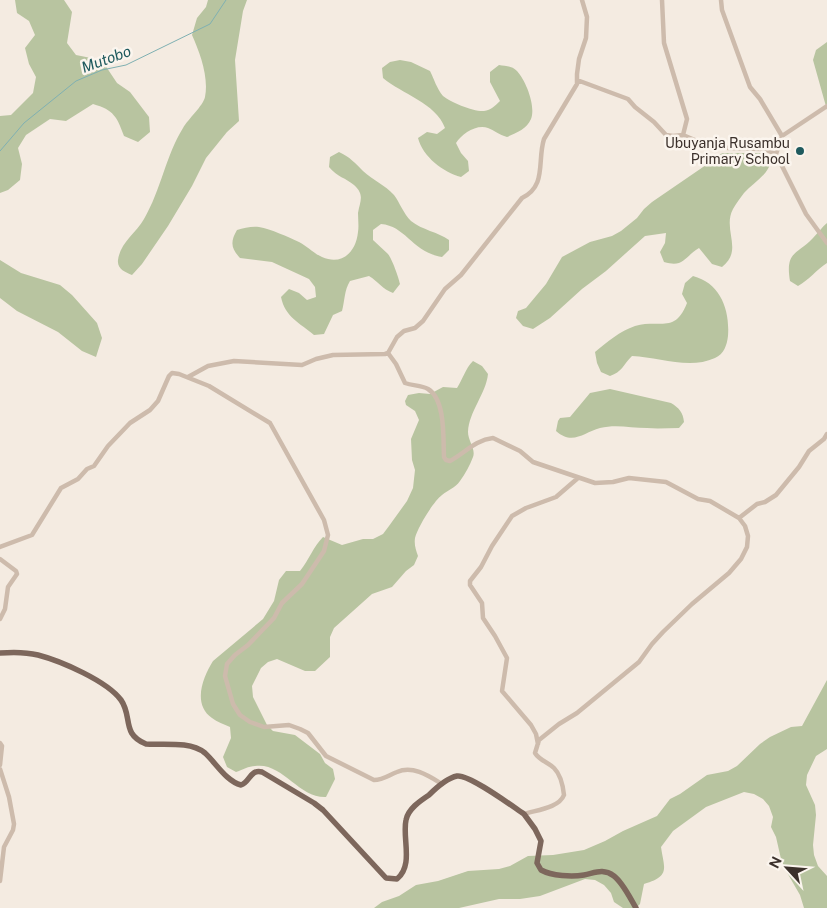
<svg xmlns="http://www.w3.org/2000/svg" width="827" height="908" viewBox="0 0 827 908" font-family="'Public Sans',sans-serif">
	<rect width="100%" height="100%" fill="#f4ebe1"/>
	<path fill="#b8c4a0" d="M15,0H64L72,12L67,43L76,55L91,58L105,65L117,83L130,92L149,117L150,132L138,142L124,136C117,117 114,110 93,104L66,121L50,119L26,135L18,148L22,164L20,180L8,190L0,193V116L11,115L33,93L36,77L29,64L25,48L35,35L29,21L17,13Z
		M208,0H247L243,11L235,60L239,121L227,132L206,158L192,186L168,226L142,264L132,275C125,272 117,269 118,260C120,243 136,233 144,219C161,190 166,155 183,128C188,119 203,106 205,97C209,77 200,53 192,35L197,18L206,7Z
		M827,42V110L813,60L816,50Z
		M400,60L411,62L430,71C434,79 437,89 443,96C450,102 474,112 484,111C491,110 495,106 500,101L490,82V72L499,65C506,66 512,66 517,71C526,81 536,106 531,119C527,129 516,133 507,137C499,135 494,130 488,128C476,124 462,134 456,143L461,153L468,161L469,171L461,177C443,172 423,157 418,138L427,132L437,134L445,128C436,103 402,94 383,78L382,68L390,62Z
		M339,152C350,157 355,163 363,171C373,180 385,185 394,195C400,203 403,213 411,221C422,230 438,232 449,240V250L442,257C412,252 406,226 381,224L373,230V240C378,245 383,249 388,254C392,259 399,278 400,284L393,293C382,289 379,282 369,276L350,281C344,291 345,300 342,311L333,315L324,334L314,335C300,323 285,317 281,297L289,289L299,293L307,300L316,297L315,287L309,279L272,262L240,258C231,248 230,242 237,230C244,228 252,226 259,227C271,229 288,237 299,242C307,246 313,253 322,257C342,266 356,252 358,232C359,226 358,219 358,213C360,201 365,195 354,185C346,178 337,177 329,167L330,157Z
		M723,153H764L771,157C772,173 754,182 744,193C740,198 736,204 733,209C722,230 744,250 722,267L712,264L699,248C684,257 684,268 664,262L660,252L665,243L666,233L645,236L606,271L582,289L550,318L533,329L523,326L516,318L518,311L526,308L546,284L562,257L590,242L612,236L621,231L637,218L644,209L652,202L706,165L713,157Z
		M827,223V263C816,270 809,280 798,286L790,281C785,251 797,255 813,238C818,233 822,227 827,223Z
		M0,260L21,273L60,285L72,295L97,323L102,338L96,357L82,351L58,332L17,311L0,298Z
		M693,276C720,283 730,309 728,336C727,345 724,354 715,358C689,370 659,357 632,356C623,365 622,372 610,376L601,372L597,363L595,352C607,342 620,331 635,326C660,319 675,334 687,303L682,294L685,283Z
		M473,361L482,366L488,374C486,394 469,411 468,432C468,441 476,449 473,457C470,465 465,474 460,481C455,488 448,490 442,495C433,502 418,527 415,538C414,545 416,550 418,556L414,565L406,571L392,587L372,594L334,628L330,637V657L315,671H305L277,659L268,662L261,668L252,686L253,697L267,725L273,731L295,735L320,754L325,763L333,769L335,779L326,797C298,798 283,762 255,766C249,766 242,770 236,772L227,767L223,757L231,738L230,727C224,724 217,722 212,718C192,704 203,677 213,661L263,619L274,601L279,580L286,571H300C309,560 313,547 323,537L342,545L363,539H373L383,534L389,526L407,501L413,488L415,470L412,460L411,439L419,420L415,411L406,405L405,401L408,395L419,393L430,394L443,387L457,388C463,379 465,369 473,361Z
		M610,389L671,403C679,408 683,412 684,422L679,428C668,428 658,429 647,428C631,428 616,424 600,428C584,432 573,446 556,431L558,421L560,418L570,417L590,393Z
		M827,680V749L816,756L807,775L806,785L815,805L816,815L813,845L814,855L818,866L827,876V908H804L800,895L785,869L781,859L776,837L771,827L773,817L769,806L763,799L754,794L744,792L706,807L673,831L661,847C664,868 671,876 644,884L640,904L636,908H623L614,902L611,893L604,885L595,880L585,879L540,896L520,899H499L459,908H374L382,902L399,896L416,885L438,881L468,871L499,869L510,866L528,856L553,855L584,850L605,841L623,831L657,816L670,799L680,794L707,775L728,771L737,766L760,744L770,737L791,727L802,726Z"/>
	<g fill="none" stroke-linecap="round" stroke-linejoin="round">
		<path stroke="#7fb0b2" stroke-width="1" d="M0,151L24,123L76,81L102,70L126,65L210,24L226,0"/>
		<path stroke="#cdbbac" stroke-width="4.5" d="M662,0L664,43L687,119L683,135
			M721,0L722,10L750,87L760,99L782,136
			M577,80L628,99L635,107L654,122L666,135L673,136L683,135L704,144L728,148L764,149L776,154L806,214L827,243
			M776,154L782,136L827,106
			M388,353L396,364L405,383C413,386 421,385 428,389C446,400 443,439 444,457L446,460L450,461C465,453 475,440 493,438L520,451L533,462L595,483L613,482L629,478L666,482L698,499L710,501L739,518L745,526L748,536L747,547L741,559L729,573L692,604L663,632L652,644L639,662L577,713L559,724L539,740L535,753C540,761 548,762 554,768C561,775 563,786 564,795C559,808 536,810 524,814
			M188,377L208,366L234,361L302,365L316,359L333,355L385,354L388,353L397,337L404,331L415,328L423,321L445,289L461,275L522,198C547,186 537,161 544,139L577,84V74L579,59L586,38L587,17L582,0
			M739,518L757,504L765,502L776,495L799,467L809,451L824,439L827,434
			M0,547L32,535L61,488L78,479L87,469L94,466L108,446L130,423L150,410L158,401L169,376L172,373L179,374L209,386L270,423L324,520L328,535L324,551L302,584L282,603L274,618L248,645L235,655L227,664L225,676L233,704L240,715L250,722L264,727L289,725L300,729L308,733L326,756L374,780C383,780 389,775 397,772C413,765 429,776 442,784
			M0,559L16,571L17,574L8,587L5,609L0,619
			M0,743L2,746L0,765
			M538,744L536,734L531,725L502,691L507,658L495,636L483,618L482,603L470,585V581L481,567L492,546L512,516L526,508L556,497L578,478
			M0,769L9,797L14,824L13,830L4,847L0,881"/>
		<path stroke="#7d675c" stroke-width="5.5" d="M0,653C12,652 26,652 38,655C61,661 107,681 121,700C133,717 121,734 146,744C164,745 190,741 205,753C216,763 226,781 241,785C250,782 250,769 262,772L314,803L323,810L386,878L397,879C414,865 402,838 406,820C408,809 420,801 429,795C436,788 447,778 457,776C469,774 512,806 524,814L535,829L541,841L537,863L541,870C552,876 572,877 584,875C595,873 603,868 614,876C623,883 630,898 636,908"/>
	</g>
	<circle fill="#1f5a5e" stroke="#fbf5ee" stroke-width="2" cx="800" cy="151" r="5"/>
	<g text-anchor="middle" dominant-baseline="central" stroke-width="5" stroke-linejoin="round" paint-order="stroke">
		<g font-size="14" fill="#3b302b" stroke="#fbf5ee" text-anchor="end">
			<text x="790" y="143">Ubuyanja Rusambu<tspan x="790" dy="16">Primary School</tspan></text>
		</g>
		<g font-size="15" font-style="italic" fill="#1f5a5e" stroke="#fbf5ee">
			<text transform="translate(106 59) rotate(-20)">Mutobo</text>
		</g>
	</g>
	<g transform="translate(787 868) rotate(296)" stroke="#fbf5ee" stroke-width="4" paint-order="stroke">
	<path d="M0-4L9 19L0 12L-9 19Z" fill="#3b302b"/>
	<text y="-8" font-size="14" font-weight="bold" text-anchor="middle" fill="#3b302b">N</text>
	</g>
</svg>
